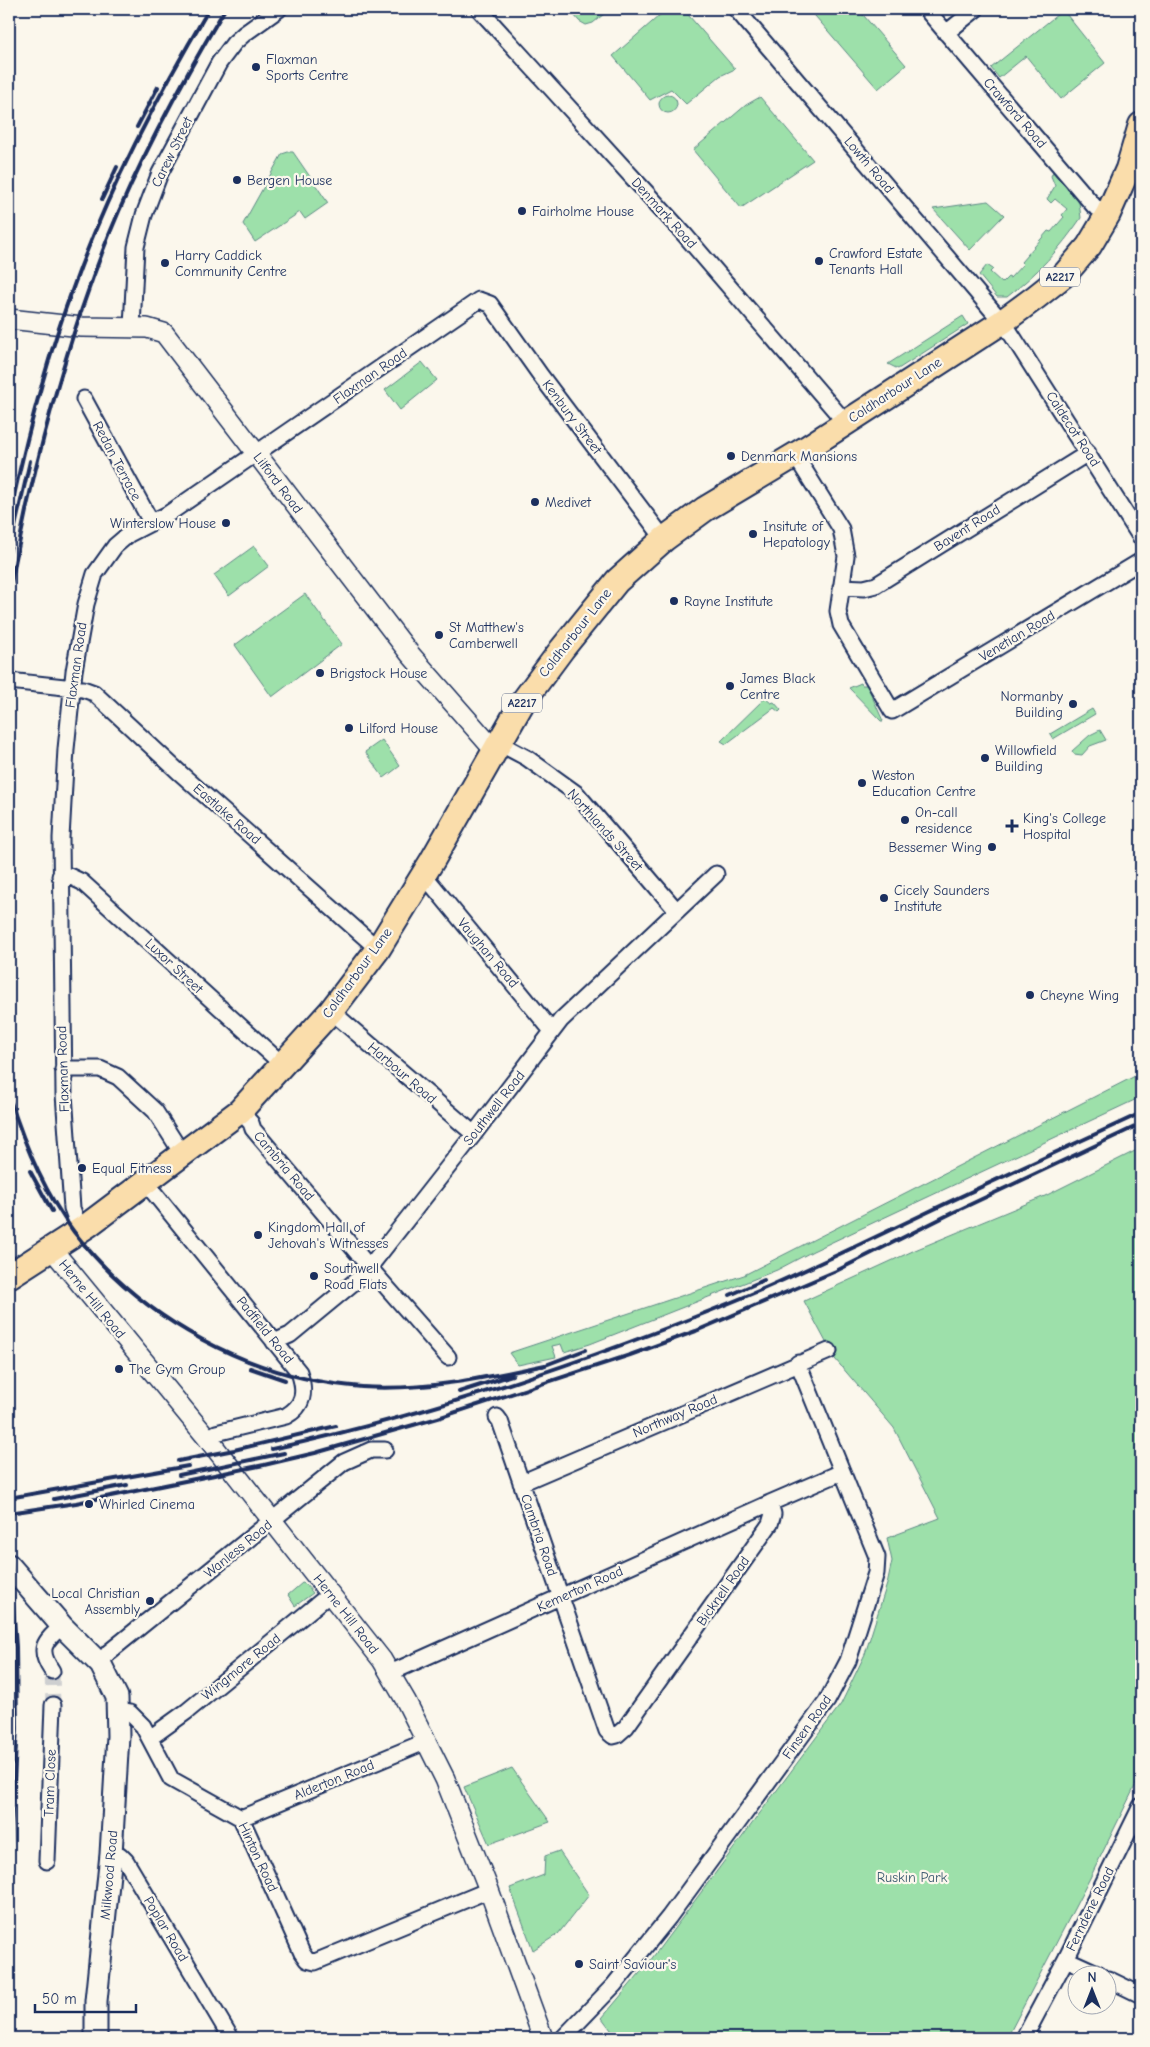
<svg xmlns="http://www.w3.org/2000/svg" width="1150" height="2047" viewBox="0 0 1150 2047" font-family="'Comic Neue',sans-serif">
	<rect width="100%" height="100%" fill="#fbf7ec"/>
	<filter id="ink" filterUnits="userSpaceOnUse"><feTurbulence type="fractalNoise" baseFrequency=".02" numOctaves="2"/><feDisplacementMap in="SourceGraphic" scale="10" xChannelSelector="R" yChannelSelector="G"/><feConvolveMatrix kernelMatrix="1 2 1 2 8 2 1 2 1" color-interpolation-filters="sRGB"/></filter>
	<g filter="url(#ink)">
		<path fill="#9de0aa" stroke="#5c8884" d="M569,9H610L593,23L586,25L579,21Z
			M667,9H683L735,69L720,76L686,104L671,89L650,100L613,56Z
			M809,9H858L906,65L878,89Z
			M1063,10L1105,63L1061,99L1026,56L999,78L991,68Z
			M659 104a9 9 0 1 1 18 0a9 9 0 1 1-18 0Z
			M760,97L813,160L741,208L693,150L746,105Z
			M288,152H293L328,203L305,219L300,212L255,242L243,224L282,154Z
			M1053,172L1079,202L1081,218C1059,250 1038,273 1007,297H997L979,275L987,265L993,269L990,272L1002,283L1008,277L1010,278L1023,264L1021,262L1048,231L1051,232L1064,217L1062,215L1067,209L1055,199L1051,203L1047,199L1055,186L1051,176Z
			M988,201L1004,215L970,250L933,209Z
			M963,316L968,324L898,369L888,364Z
			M422,362L437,380L400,410L385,390Z
			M254,546L269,566L229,596L214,575Z
			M305,594L342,644L272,697L235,645Z
			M861,683L862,685H867L883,721H881L849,688Z
			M765,698L771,703L774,702L781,710L779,712L774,708L726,744L721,741Z
			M1092,709L1095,714L1053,739L1050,734Z
			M1100,730L1106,740L1090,746L1082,755L1074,754L1072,751L1090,735Z
			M382,740L400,766L384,778L365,752Z
			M1141,1073V1097L813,1251L777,1270L590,1344L564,1352L561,1344L552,1346L556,1357L518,1365L509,1353L744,1275Z
			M1141,1148V1774L1090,1878L1007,2038H617L602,2018L650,1961L841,1704L865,1654L887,1584L892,1561L887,1538L940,1518L894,1428L835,1359L804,1301L915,1250L1045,1196Z
			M302,1583L305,1584L313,1593L295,1606L288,1595Z
			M512,1768L550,1822L489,1844L464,1787Z
			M559,1851L589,1895L558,1934L533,1950L510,1888L544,1875L545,1856Z"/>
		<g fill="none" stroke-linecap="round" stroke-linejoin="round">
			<path stroke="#cecfd0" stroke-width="15" stroke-dasharray="15 8" stroke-linecap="butt" d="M52,1671L53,1705"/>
			<g stroke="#1b2f5e" stroke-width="19">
				<path id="minor" d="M479,9L684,234L845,422
					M736,9L1008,329L1141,538
					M926,9L1094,206L1108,214
					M946,33L976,9
					M132,327L136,247L144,215L160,173L219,63L234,43L244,34L279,9
					M84,399L151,522
					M795,455L841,529L846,556L838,611L841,625L892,711L1141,561
					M841,587L864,588L876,585L1088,453
					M9,681L83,689L94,693L180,773L378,949
					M499,743L527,758L577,794L677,911
					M424,875L552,1031
					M60,876H69L82,882L283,1065
					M331,1011L474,1134
					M63,1069H100L118,1077L155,1111L183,1155
					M240,1111L251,1123L253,1129L376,1275L448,1357
					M146,1183L299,1372C306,1392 304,1406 286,1416L216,1433L208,1439
					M80,1230L72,1208L64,1094L61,838L66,749L74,671L86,604L95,574L115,546L129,534L168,514L479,300L490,304L541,376L664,539
					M274,1342L290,1335L364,1274L474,1134L561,1020L716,874
					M497,1417L500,1421L607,1731L613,1736L617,1735L626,1727L770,1524L773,1514L770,1503L842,1472
					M521,1483L829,1351
					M101,1665L102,1661L109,1652L344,1462L371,1450H385
					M52,1671C37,1649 44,1642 62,1626
					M390,1673L770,1503
					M118,1711L130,1713L143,1726L171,1779L241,1818L302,1953L307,1960L315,1962L489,1890
					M150,1738L186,1712L330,1594
					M241,1818L427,1741
					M111,1854L120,1855L126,1861L231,2038
					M47,1861L53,1705
					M1066,1959L1099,1974
					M1108,1979L1141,1995
					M563,2038L614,1985L669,1917L827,1701L848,1661L876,1573L877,1557L798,1363
					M1024,2038L1066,1959L1141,1806"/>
			</g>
			<g stroke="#1b2f5e" stroke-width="22">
				<path id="tertiary" d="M9,319L82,327L147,328L164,333L410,654L495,751
					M51,1248L208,1439L382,1660L406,1701L445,1779L489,1890L543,2038"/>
			</g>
			<g stroke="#1b2f5e" stroke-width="25">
				<path id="secondary" d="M9,1565L62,1626L101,1665L117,1697L118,1736L111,1854L96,2001V2038"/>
			</g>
			<g stroke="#1b2f5e" stroke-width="28">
				<path id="primary" d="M9,1276L88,1225L240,1111L331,1011L378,949L432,861L522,703L562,649L617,581L664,539L705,509L807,448L1002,322L1036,297L1065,274L1089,246L1108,214L1128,169L1141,125"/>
			</g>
			<use href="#minor" stroke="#fbf7ec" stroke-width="15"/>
			<use href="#tertiary" stroke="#fbf7ec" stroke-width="19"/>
			<use href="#secondary" stroke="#fbf7ec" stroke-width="21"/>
			<use href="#primary" stroke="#faddab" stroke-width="24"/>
			<path stroke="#1b2f5e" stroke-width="4" d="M137,127L158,87
				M102,199L117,167
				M13,500C29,427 48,355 74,285C108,190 158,95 209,9
				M9,553L30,461
				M9,595C14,565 21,536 27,506C48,413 74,323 109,235C141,156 182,81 225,9
				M9,1096C24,1144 44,1192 74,1232C142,1320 251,1379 362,1387C424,1391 485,1378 545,1365
				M30,1171L52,1211
				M730,1295L764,1280
				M543,1366L585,1350
				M250,1368L285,1380
				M459,1392L512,1375
				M272,1449C435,1413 595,1359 749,1295C810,1269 869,1240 928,1212C999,1178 1070,1146 1141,1113
				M178,1461L234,1450L336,1426
				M179,1475L284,1453
				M9,1498L188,1466
				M54,1499L127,1485
				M9,1513L76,1503L264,1465L315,1453L438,1418L630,1355L696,1331L836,1271L952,1213L1141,1124
				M9,1547L16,1647L17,1729L9,1862
				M9,1712V1742"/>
		</g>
	</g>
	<g fill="#1b2f5e" stroke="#fbf7ec" stroke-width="2">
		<circle cx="256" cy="67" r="5"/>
		<circle cx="237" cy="180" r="5"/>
		<circle cx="522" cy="211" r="5"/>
		<circle cx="819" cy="261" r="5"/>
		<circle cx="165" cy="263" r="5"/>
		<circle cx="731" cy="456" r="5"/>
		<circle cx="535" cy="502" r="5"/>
		<circle cx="226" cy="523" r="5"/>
		<circle cx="753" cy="534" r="5"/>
		<circle cx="674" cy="601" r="5"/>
		<circle cx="439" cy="635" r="5"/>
		<circle cx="320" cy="673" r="5"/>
		<circle cx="730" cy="686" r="5"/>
		<circle cx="1073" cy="704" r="5"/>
		<circle cx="349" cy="728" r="5"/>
		<circle cx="985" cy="758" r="5"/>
		<circle cx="862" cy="783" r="5"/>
		<circle cx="905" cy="820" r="5"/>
		<path d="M1009.5 818.5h5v5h5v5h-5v5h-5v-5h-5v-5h5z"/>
		<circle cx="992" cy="847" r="5"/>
		<circle cx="884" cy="898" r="5"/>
		<circle cx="1030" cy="995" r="5"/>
		<circle cx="82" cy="1168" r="5"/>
		<circle cx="258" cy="1235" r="5"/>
		<circle cx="314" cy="1276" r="5"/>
		<circle cx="119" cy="1369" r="5"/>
		<circle cx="89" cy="1504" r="5"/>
		<circle cx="150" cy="1601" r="5"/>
		<circle cx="579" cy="1964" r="5"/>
	</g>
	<g text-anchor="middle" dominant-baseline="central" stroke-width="4.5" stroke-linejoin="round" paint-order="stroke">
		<g fill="#fbf7ec" stroke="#5e6b89" stroke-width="1">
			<rect x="1040" y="267.5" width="40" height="19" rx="4"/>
			<rect x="502" y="693.5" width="40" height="19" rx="4"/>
		</g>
		<g font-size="12" font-weight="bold" fill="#1b2f5e">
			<text x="1060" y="277">A2217</text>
			<text x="522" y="703">A2217</text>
		</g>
		<g font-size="14" fill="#1b2f5e" stroke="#fbf7ec" text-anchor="start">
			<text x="266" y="59">Flaxman<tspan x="266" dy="16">Sports Centre</tspan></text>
			<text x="247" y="180">Bergen House</text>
			<text x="532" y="211">Fairholme House</text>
			<text x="829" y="253">Crawford Estate<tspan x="829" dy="16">Tenants Hall</tspan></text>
			<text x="175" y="255">Harry Caddick<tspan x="175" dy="16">Community Centre</tspan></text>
			<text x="741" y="456">Denmark Mansions</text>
			<text x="545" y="502">Medivet</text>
			<text x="216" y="523" text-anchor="end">Winterslow House</text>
			<text x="763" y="526">Insitute of<tspan x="763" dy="16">Hepatology</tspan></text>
			<text x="684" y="601">Rayne Institute</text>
			<text x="449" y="627">St Matthew's<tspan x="449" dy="16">Camberwell</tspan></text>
			<text x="330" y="673">Brigstock House</text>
			<text x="740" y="678">James Black<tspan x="740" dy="16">Centre</tspan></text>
			<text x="1063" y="696" text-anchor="end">Normanby<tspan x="1063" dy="16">Building</tspan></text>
			<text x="359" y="728">Lilford House</text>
			<text x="995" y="750">Willowfield<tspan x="995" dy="16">Building</tspan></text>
			<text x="872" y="775">Weston<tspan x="872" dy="16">Education Centre</tspan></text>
			<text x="915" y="812">On-call<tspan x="915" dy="16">residence</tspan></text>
			<text x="1023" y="818">King's College<tspan x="1023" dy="16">Hospital</tspan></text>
			<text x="982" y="847" text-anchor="end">Bessemer Wing</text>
			<text x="894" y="890">Cicely Saunders<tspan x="894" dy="16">Institute</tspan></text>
			<text x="1040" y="995">Cheyne Wing</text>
			<text x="92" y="1168">Equal Fitness</text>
			<text x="268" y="1227">Kingdom Hall of<tspan x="268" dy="16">Jehovah's Witnesses</tspan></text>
			<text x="324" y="1268">Southwell<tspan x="324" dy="16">Road Flats</tspan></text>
			<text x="129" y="1369">The Gym Group</text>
			<text x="99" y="1504">Whirled Cinema</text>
			<text x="140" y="1593" text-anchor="end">Local Christian<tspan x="140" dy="16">Assembly</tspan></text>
			<text x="589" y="1964">Saint Saviour's</text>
		</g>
		<g font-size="14" fill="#1b2f5e" stroke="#fbf7ec">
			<text transform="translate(1015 113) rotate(49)">Crawford Road</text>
			<text transform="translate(172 152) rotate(-64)">Carew Street</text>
			<text transform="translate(869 165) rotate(50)">Lowth Road</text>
			<text transform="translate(664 213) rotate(48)">Denmark Road</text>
			<text transform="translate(370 376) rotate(-35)">Flaxman Road</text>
			<text transform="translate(895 390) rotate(-33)">Coldharbour Lane</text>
			<text transform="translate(572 417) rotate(53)">Kenbury Street</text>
			<text transform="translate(1073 429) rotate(57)">Caldecot Road</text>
			<text transform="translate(117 461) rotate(62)">Redan Terrace</text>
			<text transform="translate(278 483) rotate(53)">Lilford Road</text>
			<text transform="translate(967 528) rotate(-32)">Bavent Road</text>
			<text transform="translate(575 633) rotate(-52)">Coldharbour Lane</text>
			<text transform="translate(1017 636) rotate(-31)">Venetian Road</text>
			<text transform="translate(76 665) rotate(-82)">Flaxman Road</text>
			<text transform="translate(227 814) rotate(41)">Eastlake Road</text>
			<text transform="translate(605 830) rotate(48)">Northlands Street</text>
			<text transform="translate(488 953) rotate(50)">Vaughan Road</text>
			<text transform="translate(174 966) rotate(43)">Luxor Street</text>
			<text transform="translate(357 973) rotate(-54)">Coldharbour Lane</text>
			<text transform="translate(63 1069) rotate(-92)">Flaxman Road</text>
			<text transform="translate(402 1073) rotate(41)">Harbour Road</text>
			<text transform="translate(494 1108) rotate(-52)">Southwell Road</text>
			<text transform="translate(284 1166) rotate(50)">Cambria Road</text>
			<text transform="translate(92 1299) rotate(51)">Herne Hill Road</text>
			<text transform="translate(265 1330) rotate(51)">Padfield Road</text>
			<text transform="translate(675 1416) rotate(-23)">Northway Road</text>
			<text transform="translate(539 1535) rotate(71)">Cambria Road</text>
			<text transform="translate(238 1549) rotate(-39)">Wanless Road</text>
			<text transform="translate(580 1589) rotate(-24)">Kemerton Road</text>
			<text transform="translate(723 1591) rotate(-55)">Bicknell Road</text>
			<text transform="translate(346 1614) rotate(52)">Herne Hill Road</text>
			<text transform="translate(241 1667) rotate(-39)">Wingmore Road</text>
			<text transform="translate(807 1727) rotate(-55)">Finsen Road</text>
			<text transform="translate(334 1780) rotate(-22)">Alderton Road</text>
			<text transform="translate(50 1783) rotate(-88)">Tram Close</text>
			<text transform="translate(258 1857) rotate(65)">Hinton Road</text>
			<text transform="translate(109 1875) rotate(-85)">Milkwood Road</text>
			<text transform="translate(1090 1909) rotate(-64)">Ferndene Road</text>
			<text transform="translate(166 1929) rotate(59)">Poplar Road</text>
		</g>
		<g font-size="14" fill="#3c5b71" stroke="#fbf7ec">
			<text x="912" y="1877">Ruskin Park</text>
		</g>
	</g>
	<rect width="1150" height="2047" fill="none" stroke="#fbf7ec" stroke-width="30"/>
	<rect x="15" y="15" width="1120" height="2017" fill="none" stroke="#1b2f5e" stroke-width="2" filter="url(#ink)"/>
	<g transform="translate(1092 1990)"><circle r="24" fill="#fbf7ec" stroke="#a1a7b3"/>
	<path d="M0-4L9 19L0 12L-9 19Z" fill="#1b2f5e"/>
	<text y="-8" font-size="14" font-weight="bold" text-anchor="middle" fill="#1b2f5e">N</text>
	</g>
	<path d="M35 2004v8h101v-8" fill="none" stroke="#1b2f5e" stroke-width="2.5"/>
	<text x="42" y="2004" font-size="15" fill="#1b2f5e" stroke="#fbf7ec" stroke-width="4" paint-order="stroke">50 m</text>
</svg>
